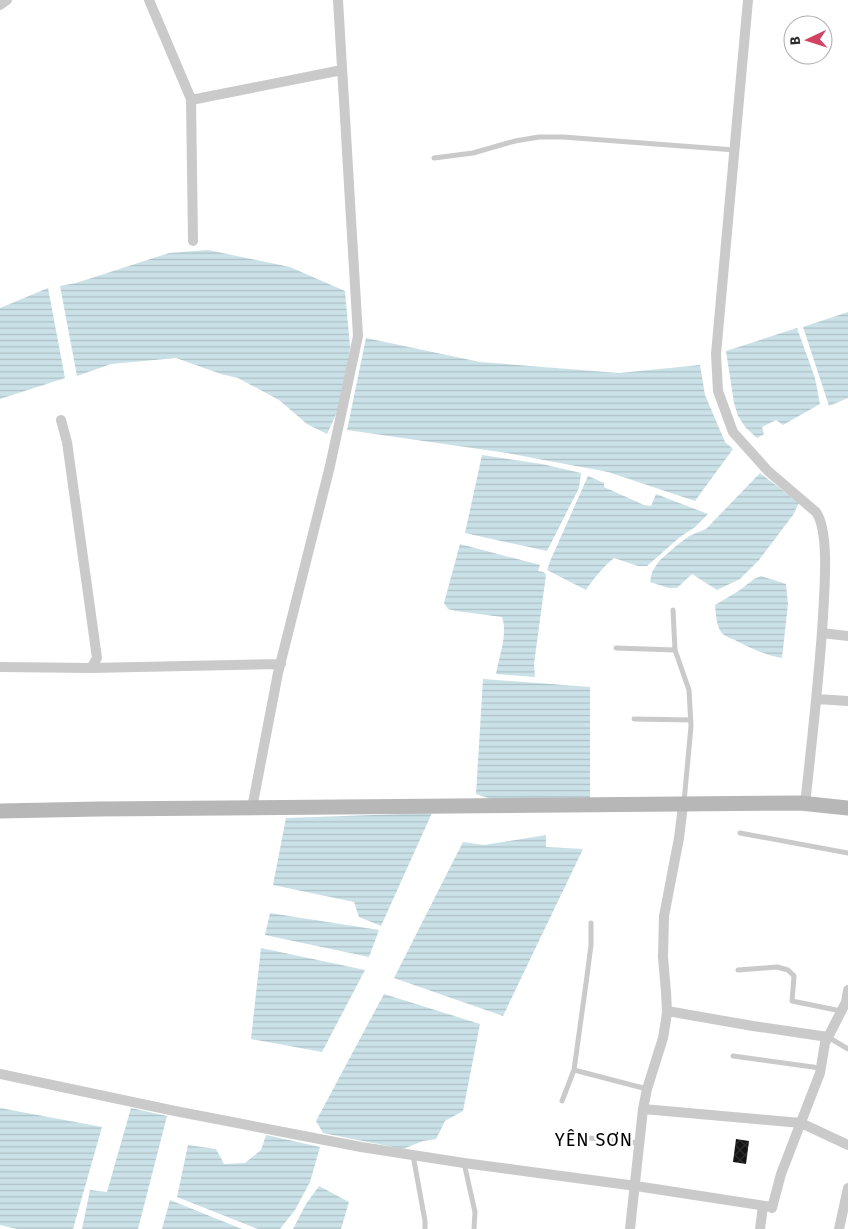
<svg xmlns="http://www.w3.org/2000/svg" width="848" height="1229" viewBox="0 0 848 1229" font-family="'Fira Sans',sans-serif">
	<defs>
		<pattern id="water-rules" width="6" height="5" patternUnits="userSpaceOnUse" patternTransform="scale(1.25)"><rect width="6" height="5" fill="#cae1e7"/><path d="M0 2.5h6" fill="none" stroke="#aec1c6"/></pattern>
		<pattern id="building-cross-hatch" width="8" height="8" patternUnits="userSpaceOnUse" patternTransform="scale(1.25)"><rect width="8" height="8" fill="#141414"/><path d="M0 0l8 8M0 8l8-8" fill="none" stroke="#2e2e2e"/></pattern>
	</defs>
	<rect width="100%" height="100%" fill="#fff"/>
	<path fill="url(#water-rules)" d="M208,250L290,267L345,291L350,347L342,401L327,434L307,424L279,400L238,378L221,374L176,358L111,364L77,376L60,286L76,283L169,253Z
		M48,288L65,378L0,399V308Z
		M848,312V398L829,406L803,327Z
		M797,328L815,378L820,404L783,425L776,420L762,427L764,434L757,438L746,428L738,416L734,403L726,351Z
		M366,338L480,362L619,373L700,365L705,395L725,442L733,449L695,501L608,472L507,453L347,430Z
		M482,455L542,464L581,473L579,488L547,551L465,533Z
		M760,473L799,503L793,515L759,560L740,579L717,590L692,574L677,588H669L650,582L652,572L659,561L676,546L689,536L706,529Z
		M588,476L604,483V487L644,505L651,506L656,494L708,514L695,527L680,537L647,566H638L614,558C603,567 594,578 586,590L547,570L551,559Z
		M460,544L540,565L538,571L544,572L546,575L534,664L535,677L496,674C499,656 508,635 502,617L456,611L448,609L444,603Z
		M761,576L786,584L788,604L782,658C765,655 750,648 735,640C730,638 724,636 721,632C716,624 716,614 715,605L740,590L754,579Z
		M483,679L590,687V799H491L476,794Z
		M432,813L381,926L359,917L354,902L273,885L286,818Z
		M546,835V847L583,849L503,1016L394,978L463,842L484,845Z
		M270,913L379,930L369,957L265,935Z
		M261,948L365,970L322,1052L251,1039Z
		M384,994L480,1024L463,1111L445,1121L436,1139L423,1141L403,1149L323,1133L316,1121Z
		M0,1108L102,1127L73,1229H17L0,1225Z
		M131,1108L167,1116L138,1229H82L90,1190L107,1192Z
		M266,1135L320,1147L310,1182L295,1210L280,1229H258L177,1197L188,1145L216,1149L224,1164L245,1163L261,1150Z
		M319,1186L349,1202L341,1229H293L306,1204Z
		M170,1200L242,1229H162Z"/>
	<path fill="url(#building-cross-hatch)" d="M736,1139L749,1141L746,1164L733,1162Z"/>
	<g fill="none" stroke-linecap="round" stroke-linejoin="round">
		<path stroke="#cacaca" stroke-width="5" d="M434,158L473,153L515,141L539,137H563L735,150
			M673,610L675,650L689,690L691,726L684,802
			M616,648L675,650
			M634,719L691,720
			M740,833L848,853
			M738,970L777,967L788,970L794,976L792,1001L841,1011
			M828,1037L848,1049
			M733,1056L820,1068
			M574,1070L647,1089
			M562,1101L574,1070L587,976L591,945V923
			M579,1137L639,1143
			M413,1155L425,1221V1229
			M464,1163L475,1212L474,1229"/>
		<path stroke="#cacaca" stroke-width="10" d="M149,0L191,99L193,241
			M748,0L716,354L718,391L733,432L768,471L816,512C830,532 824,593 823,617C819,680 812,742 805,804
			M0,5L7,0
			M191,100L342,70
			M822,633L848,636
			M0,667L91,668L97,658L67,442L61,420
			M91,668L281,664
			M817,699L848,701
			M252,808L278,673L330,466L358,336L338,0
			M667,1011L753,1026L828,1037
			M0,1074L175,1111L361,1147L464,1163L636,1186L772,1207
			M643,1109L801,1123L848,1145
			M772,1208L781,1174L820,1073L825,1043L846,1002L848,990
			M630,1229L643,1109L647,1089L663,1038L666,1020L667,1011L666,992L663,957L664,916L679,838L683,805
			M760,1229L763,1206
			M839,1229L848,1188"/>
		<path stroke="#b7b7b7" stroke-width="15" d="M0,811L99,809L800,803L848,808"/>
	</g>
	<g text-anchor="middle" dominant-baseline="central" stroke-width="5" stroke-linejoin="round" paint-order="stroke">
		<g font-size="18" letter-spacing="1" fill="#000" stroke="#fff">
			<text x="594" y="1140">YÊN SƠN</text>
		</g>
	</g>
	<g transform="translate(808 40) rotate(266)"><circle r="24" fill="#ffffff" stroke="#ababab"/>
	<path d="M0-4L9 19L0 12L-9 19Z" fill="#d14263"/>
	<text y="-8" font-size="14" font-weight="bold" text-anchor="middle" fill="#2d2d2d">B</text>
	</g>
</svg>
